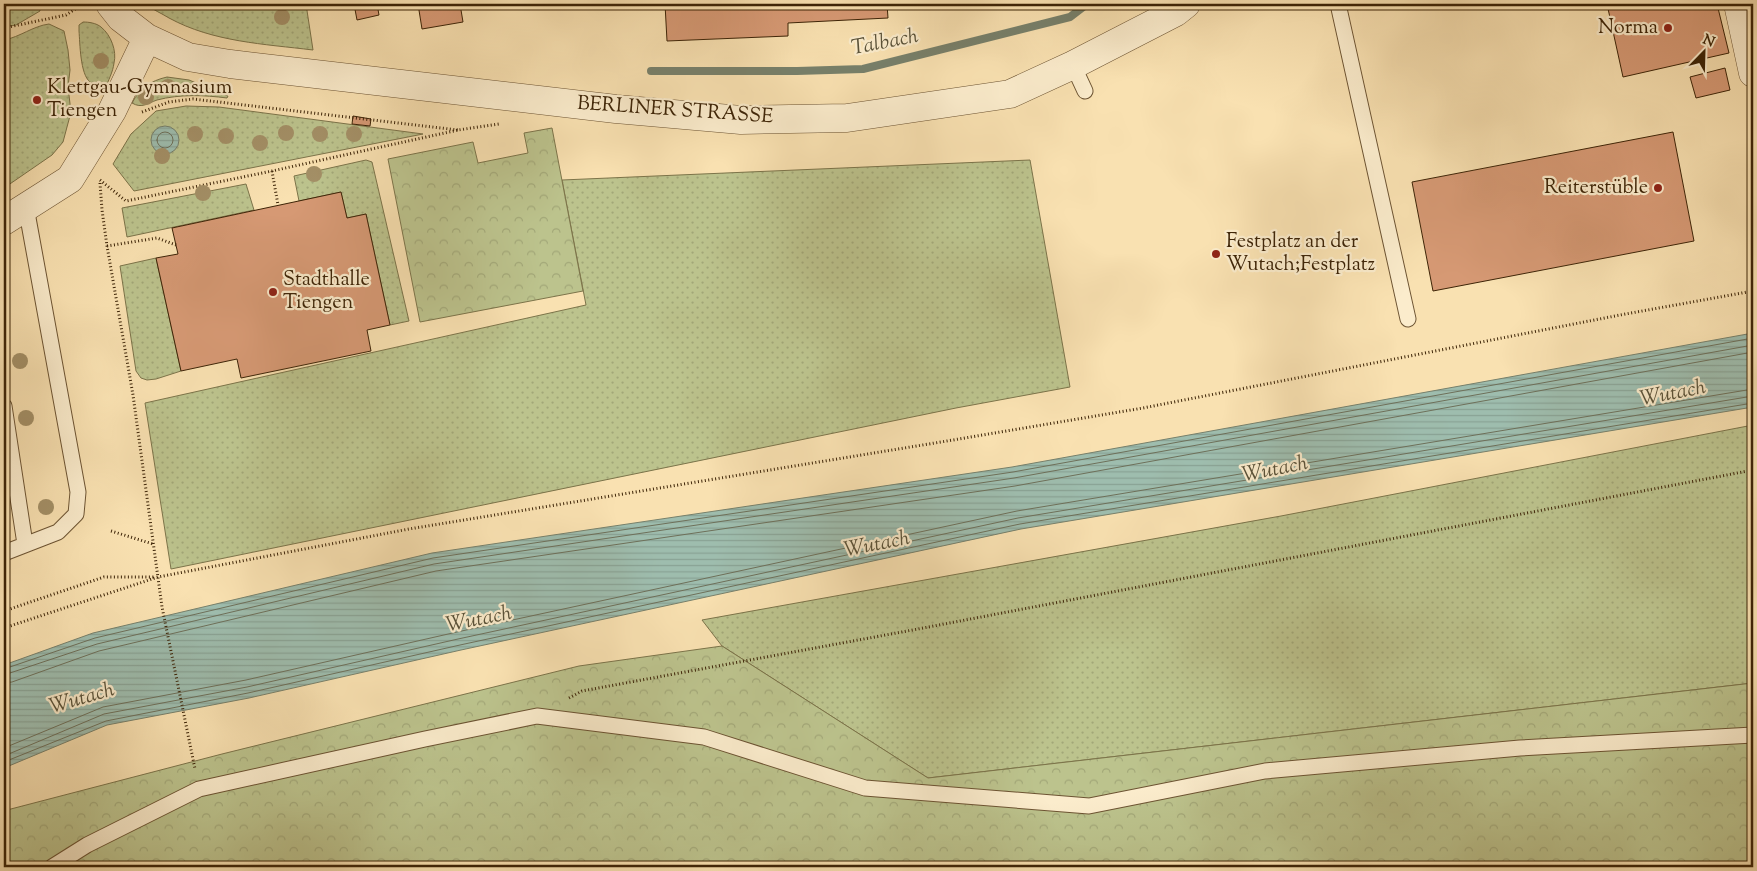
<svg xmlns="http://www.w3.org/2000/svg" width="1757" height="871" viewBox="0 0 1757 871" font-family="'Sorts Mill Goudy',serif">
	<defs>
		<pattern id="grass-dots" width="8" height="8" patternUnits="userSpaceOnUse" patternTransform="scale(1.25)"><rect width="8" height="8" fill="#bcc38d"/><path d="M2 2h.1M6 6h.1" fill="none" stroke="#a2a778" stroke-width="1.8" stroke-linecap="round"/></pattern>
		<pattern id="forest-crowns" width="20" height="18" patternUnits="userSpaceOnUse" patternTransform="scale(1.25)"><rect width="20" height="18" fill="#bcc38d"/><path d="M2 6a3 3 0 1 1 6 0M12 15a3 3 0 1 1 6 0" fill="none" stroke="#a2a778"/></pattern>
		<pattern id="water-rules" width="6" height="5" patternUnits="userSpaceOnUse" patternTransform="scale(1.25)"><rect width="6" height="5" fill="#9ebdae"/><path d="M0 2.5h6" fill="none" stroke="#89a294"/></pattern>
	</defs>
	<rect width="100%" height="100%" fill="#f9e1b1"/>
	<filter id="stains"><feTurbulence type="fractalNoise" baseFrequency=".004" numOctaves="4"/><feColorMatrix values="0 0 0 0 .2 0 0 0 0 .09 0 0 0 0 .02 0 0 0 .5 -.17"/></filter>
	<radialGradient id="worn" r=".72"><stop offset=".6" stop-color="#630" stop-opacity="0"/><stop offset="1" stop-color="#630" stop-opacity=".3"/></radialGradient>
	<path fill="url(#grass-dots)" stroke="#7c744a" d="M4,4H39L40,11L16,25L4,27Z
		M146,4H306L313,50C264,44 213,42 169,18C161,13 153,10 146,4Z
		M83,22C89,22 96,23 101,27C111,35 117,51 114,63C113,72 108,81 105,89C100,87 94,85 90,82C80,74 80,43 79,31V25Z
		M49,24L64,31L68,50L70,70L68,87L71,112L63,142L52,155L4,188V40C20,37 33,26 49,24Z
		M167,77L189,80L228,96L227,98C204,95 180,94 157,100C148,103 142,109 132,103C140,88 150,81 167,77Z
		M186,106L219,107L423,134L134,191L113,164L131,134L156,111Z
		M366,160L372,162L409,321L390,325L366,214L347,218L341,192L299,201L294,176Z
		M1030,160L1070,387L956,408L171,569L145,403L586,305L562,180Z
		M246,184L254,210L127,237L122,208Z
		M156,258L181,371L156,379L147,380L141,378L136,371L120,266Z
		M1753,425V683L928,778L722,646L702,620L1281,516Z"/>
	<path fill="url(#forest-crowns)" stroke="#7c744a" d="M552,128L583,291L420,322L388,159L473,142L478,163L528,153L524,133Z
		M722,646L928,778L1753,683V867H4V811L7,810L222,754L579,666Z"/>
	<path fill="url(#water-rules)" stroke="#77806b" d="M151 140a14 14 0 1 1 28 0a14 14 0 1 1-28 0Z
		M1753,333V407L1021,529L461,650L249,698L107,725L4,768V665L93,633L432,553L1012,467Z"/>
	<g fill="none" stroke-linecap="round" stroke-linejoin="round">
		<path stroke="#6e705a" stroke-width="1" d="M157 140a8 8 0 1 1 16 0a8 8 0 1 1-16 0Z
			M4,669L95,638L433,558L1013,472L1753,338
			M4,675L97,644L434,564L1014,478L1753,345
			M4,683L12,682L99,651L436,571L1015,486L1753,352
			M4,748L103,707L246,680L457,632L1017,511L1753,389
			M4,756L104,714L247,687L458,639L1018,518L1753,396
			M4,762L106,721L248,693L460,645L1020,524L1753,403"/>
		<path stroke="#77806b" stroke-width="8" d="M651,71H797L863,69L1070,17L1087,4"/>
	</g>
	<path fill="#d69974" stroke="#3d2407" d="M354,4H377L379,15L357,20Z
		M418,4H460L463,22L422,29Z
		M665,4H887L888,18L788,23V36L667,41Z
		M1607,4H1717L1729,53L1623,77Z
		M1725,68L1730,90L1696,98L1690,77Z
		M353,116L371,119L370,126L352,124Z
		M1673,132L1694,241L1433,291L1412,182Z
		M341,192L347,218L366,214L390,325L367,330L371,351L241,378L237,359L181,371L156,258L178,254L172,228Z"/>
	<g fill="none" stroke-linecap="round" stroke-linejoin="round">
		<g stroke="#6c5332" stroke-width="17">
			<path id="lane" d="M1338,4L1408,319
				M1073,65L1085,91
				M4,406L25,544
				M4,553L58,532L76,514L78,492L26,207
				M52,867L87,845L199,789L425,739L537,716L704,737L865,788L1089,806L1265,771L1520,748L1753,735"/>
		</g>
		<g stroke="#6c5332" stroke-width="29">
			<path id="street" d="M110,4L121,18L147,38L188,57L230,64L616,109L741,120L847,118L1010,94L1073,65L1176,12L1186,4
				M1738,4L1753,73
				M4,221L70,179L112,111L147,38"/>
		</g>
		<path stroke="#3d2407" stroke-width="3" stroke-dasharray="1 2.5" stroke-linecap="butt" d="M4,28L66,15L83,4
			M142,112L169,102L193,99L458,130
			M272,171L278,205
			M100,180L126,201L272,171L458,130L499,124
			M100,183L102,210L107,246L133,395L162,607L195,769
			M107,246L157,238L176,245
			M111,531L153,544
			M4,611L104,577H155
			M4,628L158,577L409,529L941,442L1143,408L1620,315L1753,291
			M569,698L582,691L918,629L1753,470"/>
		<use href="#lane" stroke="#fbeccc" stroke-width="15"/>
		<use href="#street" stroke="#fbeccc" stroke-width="28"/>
	</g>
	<g fill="#a38f66">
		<circle cx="282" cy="17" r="8"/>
		<circle cx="101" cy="61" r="8"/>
		<circle cx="168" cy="87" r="8"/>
		<circle cx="146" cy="97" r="8"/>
		<circle cx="286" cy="133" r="8"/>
		<circle cx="195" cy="134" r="8"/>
		<circle cx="320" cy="134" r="8"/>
		<circle cx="354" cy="134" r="8"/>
		<circle cx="226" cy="136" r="8"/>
		<circle cx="260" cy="143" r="8"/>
		<circle cx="162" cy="156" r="8"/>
		<circle cx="314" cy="174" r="8"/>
		<circle cx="203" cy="193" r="8"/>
		<circle cx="20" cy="361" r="8"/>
		<circle cx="26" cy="418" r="8"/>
		<circle cx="46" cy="507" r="8"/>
	</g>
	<g fill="#8f2418" stroke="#fbeccc" stroke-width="2">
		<circle cx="1668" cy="28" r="5"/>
		<circle cx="37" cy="100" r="5"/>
		<circle cx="1658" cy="188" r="5"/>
		<circle cx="1216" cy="254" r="5"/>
		<circle cx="273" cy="292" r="5"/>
	</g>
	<g text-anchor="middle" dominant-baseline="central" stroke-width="4.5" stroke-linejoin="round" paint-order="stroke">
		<g font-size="20" fill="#3d2407" stroke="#fbeccc" text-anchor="start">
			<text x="1658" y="28" text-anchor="end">Norma</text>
			<text x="47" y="88">Klettgau-Gymnasium<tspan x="47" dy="23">Tiengen</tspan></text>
			<text x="1648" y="188" text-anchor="end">Reiterstüble</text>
			<text x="1226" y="242">Festplatz an der<tspan x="1226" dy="23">Wutach;Festplatz</tspan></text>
			<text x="283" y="280">Stadthalle<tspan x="283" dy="23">Tiengen</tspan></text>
		</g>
		<g font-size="20" fill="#3d2407" stroke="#fbeccc">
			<text transform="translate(675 111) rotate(4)">BERLINER STRASSE</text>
		</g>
		<g font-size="21" font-style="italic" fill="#5a5239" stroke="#fbeccc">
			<text transform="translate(885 43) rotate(-11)">Talbach</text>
			<text transform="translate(1673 394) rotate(-11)">Wutach</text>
			<text transform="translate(1275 470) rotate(-11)">Wutach</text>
			<text transform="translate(877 545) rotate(-11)">Wutach</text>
			<text transform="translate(479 620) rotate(-11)">Wutach</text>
			<text transform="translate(82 699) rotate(-16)">Wutach</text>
		</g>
	</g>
	<rect width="1757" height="871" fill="none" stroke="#f9e1b1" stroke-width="20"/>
	<rect x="5" y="5" width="1747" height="861" fill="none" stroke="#3d2407" stroke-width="2.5"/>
	<rect x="10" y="10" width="1737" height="851" fill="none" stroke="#3d2407"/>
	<g transform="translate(1704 52) rotate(23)" stroke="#fbeccc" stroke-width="4" paint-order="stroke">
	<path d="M0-4L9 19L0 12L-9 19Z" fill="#3d2407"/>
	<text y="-8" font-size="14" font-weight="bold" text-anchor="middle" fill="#3d2407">N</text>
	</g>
	<rect width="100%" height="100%" filter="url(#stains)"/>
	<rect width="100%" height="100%" fill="url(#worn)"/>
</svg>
